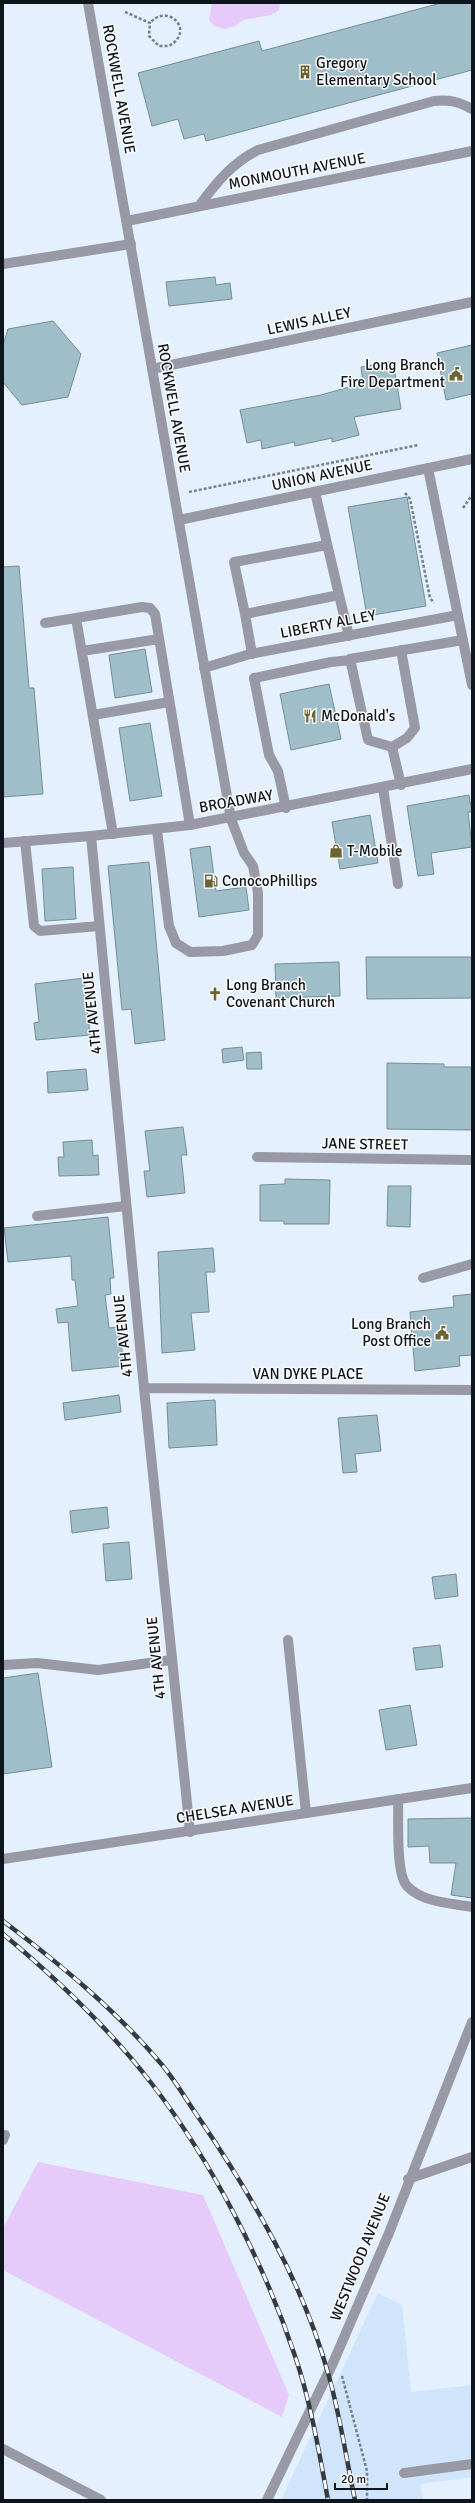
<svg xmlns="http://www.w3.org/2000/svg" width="475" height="2503" viewBox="0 0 475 2503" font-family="Signika,sans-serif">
	<rect width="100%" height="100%" fill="#e4f0fd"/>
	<path fill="#d0e4fb" d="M378,2293L402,2305L411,2392L472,2385V2477L421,2484L423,2500H281Z"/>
	<path fill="#e6cbfa" d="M212,3H280L279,10L271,15L243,20L235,26L225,29L214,26L209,20Z
		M38,2162L203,2195L289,2395L282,2417L3,2270V2228Z"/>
	<path fill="#9fbec9" stroke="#708e99" d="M441,3H472V70L206,141L204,134L184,139L178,119L152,126L138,73L259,41L262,51Z
		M215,277L216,285L230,283L232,299L169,306L166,282Z
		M53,321L81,354L68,397L22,405L3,382V345L8,329Z
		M472,345V394L446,400L437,353Z
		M393,361L401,409L354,417L359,435L332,442V438L295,446L294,442L262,449L261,440L247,443L240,410L321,395L363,383L361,367Z
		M407,497L426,606L367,616L348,507Z
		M19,566L29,688H34L43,794L3,797V567Z
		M145,649L152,692L115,698L109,655Z
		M329,684L341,739L291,750L280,694Z
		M150,723L162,796L130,801L119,728Z
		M469,795L472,812H468L472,847L431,853L434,874L418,876L407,806Z
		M370,815L378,863L340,869L332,822Z
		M210,846L216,891L246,887L249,910L199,917L190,849Z
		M149,862L165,1040L135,1044L131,1009L122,1010L108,866Z
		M73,867L76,919L45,921L42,869Z
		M366,957H472V998L367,999Z
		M339,962L340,996L276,998L275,964Z
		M84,978L90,1035L36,1040L34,1023L39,1022L35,984Z
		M242,1047L244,1060L223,1063L222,1049Z
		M261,1052L262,1069H247L246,1053Z
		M387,1063L444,1064V1067H472V1130L387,1129Z
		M86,1069L88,1090L48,1093L47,1072Z
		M183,1127L187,1155H181L185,1193L147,1197L144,1171H150L145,1131Z
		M92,1140L93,1156L98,1155L99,1175L59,1176L58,1157H64L63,1142Z
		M285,1179L330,1180L329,1224H284V1221H260V1185L285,1184Z
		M388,1186H411L410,1227L387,1226Z
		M108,1217L114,1278H110L111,1294L105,1295L109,1328L119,1327L124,1366L72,1371L68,1322L58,1323L56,1309L78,1306L75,1280H72L71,1256L8,1262L4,1228Z
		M213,1248L215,1272H206L209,1312L191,1313L195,1350L162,1353L158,1252Z
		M472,1294V1355L459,1356L460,1366L415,1371L410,1312L454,1307L453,1296Z
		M119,1395L121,1412L65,1420L63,1403Z
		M215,1400L217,1445L169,1448L167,1403Z
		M377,1415L381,1451L355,1454L357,1472L343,1473L338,1418Z
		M107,1507L109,1528L72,1533L70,1511Z
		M129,1542L132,1579L106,1581L103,1544Z
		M456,1574L458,1596L435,1599L432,1577Z
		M440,1645L443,1667L416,1670L413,1648Z
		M38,1673L52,1767L3,1774V1678Z
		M410,1705L417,1745L386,1750L379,1710Z
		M472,1818V1898L451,1895L456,1863H430L429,1846L408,1847V1819Z"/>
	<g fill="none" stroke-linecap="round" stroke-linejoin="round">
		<path stroke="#77808a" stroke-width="2.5" stroke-dasharray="3 2" stroke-linecap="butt" d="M125,12L150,23L149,36L159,46H169C196,31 168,2 150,23
			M189,492L418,445
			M405,493L410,499L430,598L434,603
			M463,508L472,495
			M342,2376L367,2471V2500"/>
		<path stroke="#9899a4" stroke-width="10" d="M199,206C216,183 232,163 258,150L434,101C449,99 459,102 472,109
			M3,264L131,244
			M152,369L472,302
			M315,492L339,595L245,614L234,562L327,545
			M339,595L349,636
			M245,614L252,654
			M45,623L76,618
			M401,650L415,728L407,738L392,747L368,740L350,659L463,640
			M82,651L159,639
			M93,715L169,702
			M392,747L401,785
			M383,788L398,884
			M286,808L278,771L269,755L254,678L331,662L351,660
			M157,830L169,926L176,943L190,952L223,951L252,945L258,935V893L253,866L244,853L231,819
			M113,834L76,618L142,607L150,608L155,614L190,825
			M25,841L34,926L40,931L99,926
			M37,1216L126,1206
			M423,1278L472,1264
			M288,1640L306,1813
			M3,1665L37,1663L98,1670L171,1660
			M398,1799C399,1818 395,1876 408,1887C424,1903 452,1903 472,1907"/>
		<path stroke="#9899a4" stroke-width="10" d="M88,3L231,819
			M127,221L472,151
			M428,468L472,685
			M179,520L472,459
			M204,668L250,654L458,615
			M91,836L144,1388L190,1832
			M257,1157L472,1160
			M144,1388L472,1390
			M3,2140L5,2135
			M408,2179L472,2157
			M3,2449L101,2500
			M404,2473L472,2464"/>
		<path stroke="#9899a4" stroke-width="10" d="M3,843L91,836L190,825L472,769
			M3,1859L472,1788
			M267,2500L333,2363L389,2233L472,2022"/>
		<g stroke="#343b43" stroke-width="4.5">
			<path id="rail" d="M3,1921C60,1964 117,2011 163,2066C177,2083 188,2103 201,2121C253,2198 303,2283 328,2373C340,2414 346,2458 355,2500
				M3,1934C57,1979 109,2028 152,2084C212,2162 264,2263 295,2356C311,2403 319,2452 328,2500"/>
		</g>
		<use href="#rail" stroke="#fbfbfb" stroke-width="3" stroke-dasharray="9" stroke-linecap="butt"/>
	</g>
	<defs>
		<g id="building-bare" transform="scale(1.08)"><path d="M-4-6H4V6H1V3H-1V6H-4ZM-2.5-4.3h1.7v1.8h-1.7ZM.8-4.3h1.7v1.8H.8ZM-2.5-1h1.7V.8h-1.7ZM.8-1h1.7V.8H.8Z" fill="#6b6532" stroke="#fbfbfb" stroke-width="2.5" paint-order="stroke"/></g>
		<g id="civic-bare" transform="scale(1.08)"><path d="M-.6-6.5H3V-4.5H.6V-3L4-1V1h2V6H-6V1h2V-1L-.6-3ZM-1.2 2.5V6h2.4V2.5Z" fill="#6b6532" stroke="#fbfbfb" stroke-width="2.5" paint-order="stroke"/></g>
		<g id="restaurant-bare" transform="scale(1.08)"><path d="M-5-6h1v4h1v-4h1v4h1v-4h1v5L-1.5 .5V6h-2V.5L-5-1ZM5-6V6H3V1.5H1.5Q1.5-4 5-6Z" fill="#6b6532" stroke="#fbfbfb" stroke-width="2.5" paint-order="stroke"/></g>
		<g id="shop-bare" transform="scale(1.08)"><path d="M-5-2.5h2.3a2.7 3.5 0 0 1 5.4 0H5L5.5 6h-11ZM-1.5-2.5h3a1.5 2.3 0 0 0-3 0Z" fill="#6b6532" stroke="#fbfbfb" stroke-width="2.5" paint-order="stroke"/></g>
		<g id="fuel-bare" transform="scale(1.08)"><path d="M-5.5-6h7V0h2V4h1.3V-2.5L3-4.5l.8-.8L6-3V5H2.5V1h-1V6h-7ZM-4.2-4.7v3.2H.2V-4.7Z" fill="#6b6532" stroke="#fbfbfb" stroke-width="2.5" paint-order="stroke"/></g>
		<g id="church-bare" transform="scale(1.08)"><path d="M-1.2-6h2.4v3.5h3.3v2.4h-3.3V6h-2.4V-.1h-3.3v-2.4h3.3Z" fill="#6b6532" stroke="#fbfbfb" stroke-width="2.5" paint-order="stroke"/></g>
	</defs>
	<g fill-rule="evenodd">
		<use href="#building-bare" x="305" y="72"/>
		<use href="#civic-bare" x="456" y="374"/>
		<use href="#restaurant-bare" x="310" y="716"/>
		<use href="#shop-bare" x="336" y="851"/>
		<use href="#fuel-bare" x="211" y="881"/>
		<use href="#church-bare" x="215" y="994"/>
		<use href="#civic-bare" x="442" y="1333"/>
	</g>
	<g text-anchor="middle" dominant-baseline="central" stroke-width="3" stroke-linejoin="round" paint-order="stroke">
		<g font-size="15" fill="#0e151c" stroke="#fbfbfb" text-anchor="start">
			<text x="316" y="63">Gregory<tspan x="316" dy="17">Elementary School</tspan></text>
			<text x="445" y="365" text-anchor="end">Long Branch<tspan x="445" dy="17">Fire Department</tspan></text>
			<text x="321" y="716">McDonald's</text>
			<text x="347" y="851">T-Mobile</text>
			<text x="222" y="881">ConocoPhillips</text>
			<text x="226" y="985">Long Branch<tspan x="226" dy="17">Covenant Church</tspan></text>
			<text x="431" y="1324" text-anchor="end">Long Branch<tspan x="431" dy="17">Post Office</tspan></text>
		</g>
		<g font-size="15" fill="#0e151c" stroke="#fbfbfb">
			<text transform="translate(119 89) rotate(80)">ROCKWELL AVENUE</text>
			<text transform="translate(297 171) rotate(-11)">MONMOUTH AVENUE</text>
			<text transform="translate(309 321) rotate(-12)">LEWIS ALLEY</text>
			<text transform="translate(174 408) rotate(80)">ROCKWELL AVENUE</text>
			<text transform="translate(322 475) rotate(-12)">UNION AVENUE</text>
			<text transform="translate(328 624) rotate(-11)">LIBERTY ALLEY</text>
			<text transform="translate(236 801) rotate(-10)">BROADWAY</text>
			<text transform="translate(92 1013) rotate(-96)">4TH AVENUE</text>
			<text transform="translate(365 1144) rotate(1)">JANE STREET</text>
			<text transform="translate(123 1336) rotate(-96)">4TH AVENUE</text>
			<text x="308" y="1374">VAN DYKE PLACE</text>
			<text transform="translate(156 1658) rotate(-96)">4TH AVENUE</text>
			<text transform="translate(235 1809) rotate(-9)">CHELSEA AVENUE</text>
			<text transform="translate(360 2257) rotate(-68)">WESTWOOD AVENUE</text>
		</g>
	</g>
	<rect width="475" height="2503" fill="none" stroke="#0e151c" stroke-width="8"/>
	<path d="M335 2483v6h52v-6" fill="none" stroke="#0e151c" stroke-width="2"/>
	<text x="341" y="2483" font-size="12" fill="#0e151c" stroke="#fbfbfb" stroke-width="3" paint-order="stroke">20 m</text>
</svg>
